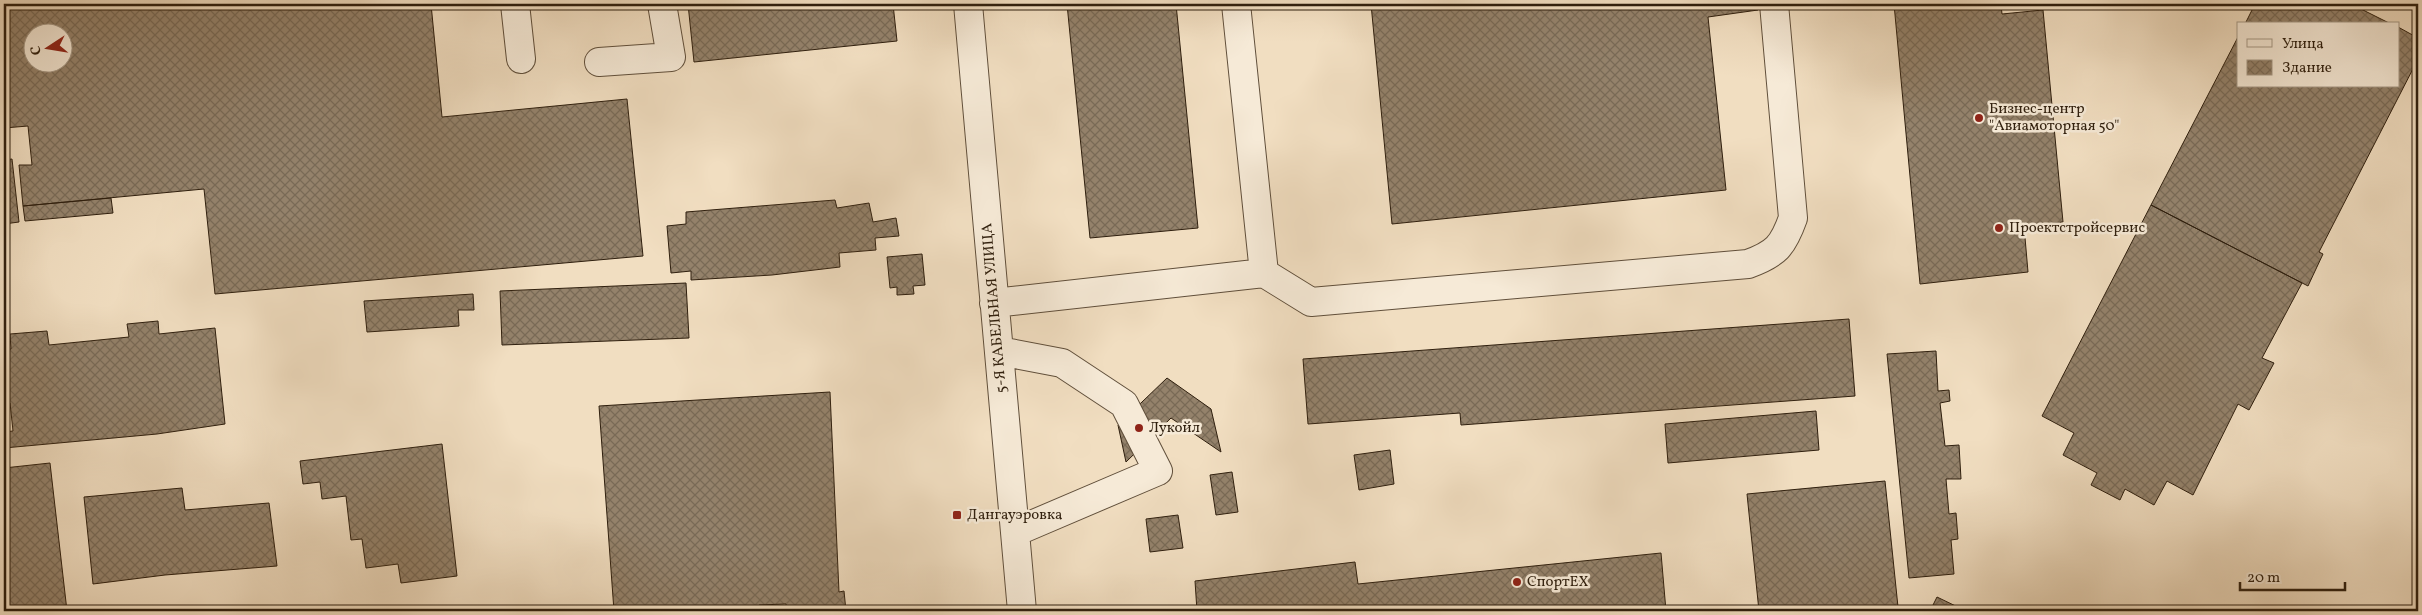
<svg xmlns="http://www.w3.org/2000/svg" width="2422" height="615" viewBox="0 0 2422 615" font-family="Vollkorn,serif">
	<defs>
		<pattern id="building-cross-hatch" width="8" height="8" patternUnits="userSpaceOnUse" patternTransform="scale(1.25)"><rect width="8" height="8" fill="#94826b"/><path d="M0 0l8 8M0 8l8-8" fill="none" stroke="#796a56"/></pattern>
	</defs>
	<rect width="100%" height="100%" fill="#f1dec1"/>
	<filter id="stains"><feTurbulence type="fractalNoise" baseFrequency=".004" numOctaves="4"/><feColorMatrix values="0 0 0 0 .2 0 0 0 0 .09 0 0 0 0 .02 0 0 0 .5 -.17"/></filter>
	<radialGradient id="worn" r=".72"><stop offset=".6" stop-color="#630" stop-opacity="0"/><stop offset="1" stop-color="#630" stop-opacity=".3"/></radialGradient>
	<path fill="url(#building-cross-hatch)" stroke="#2f1f0e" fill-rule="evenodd" d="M4,4H431L442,117L627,99L643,256L215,294L204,189L23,206L19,165H32L28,126L4,128ZM32,32H62V62H32Z
		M688,4H893L897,41L694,62Z
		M1067,4H1176L1198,228L1090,238Z
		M1371,4H1758V10L1708,17L1726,190L1392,224Z
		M1894,4H2001L2002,14L2043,10L2063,222L2024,226L2028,272L1920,284Z
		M2255,4H2351L2391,24H2245Z
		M2398,27L2418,38V59L2319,252L2323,254L2308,286L2151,205L2238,37V86H2398Z
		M12,159L19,222L4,224V160Z
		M111,198L113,213L25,221L23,206Z
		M835,200L837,208L869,203L873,222L896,218L899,236L875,238L876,250L839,253L840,267L772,275L691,280V271L671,273L667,226L686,224V212Z
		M2151,205L2302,283L2262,358L2274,363L2249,410L2238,404L2193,495L2167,481L2154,505L2125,489L2120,500L2091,485L2097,473L2063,455L2074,433L2042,416Z
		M922,254L925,285L913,286L914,294L897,295V287L890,288L887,257Z
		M686,283L689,338L502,345L500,291Z
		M473,294L474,310H458L459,326L367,332L364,301Z
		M1849,319L1855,396L1461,425L1460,413L1308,424L1303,359Z
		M158,321L159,334L215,328L225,424L157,434L4,448V432L13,431L10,403H4V373L7,372L5,349H11L10,334L47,331L49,345L129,337L127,324Z
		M1936,351L1938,391L1949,390L1950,401L1940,403L1945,446L1959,445L1961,479H1946L1949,514L1956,513L1958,539L1951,540L1954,574L1909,578L1887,354Z
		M1167,378L1211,409L1221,452L1171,418L1126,462L1118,425Z
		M830,392L839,592L844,591L846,611H786V604L759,605V611H735V607H729V611H614L599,406Z
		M1816,411L1819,450L1668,463L1665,424Z
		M442,444L457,576L401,583L398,564L366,568L362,539L351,540L346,496L322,499L320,482L303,484L300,461Z
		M1390,450L1394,484L1359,490L1354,455Z
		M50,463L67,611H10L4,552V468Z
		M1232,472L1238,512L1216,515L1210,475Z
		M1885,481L1898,607L1858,611H1759L1747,494Z
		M182,488L185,510L269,503L277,566L165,575L93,584L84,497Z
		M1178,515L1183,548L1150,552L1146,519Z
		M1661,553L1666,611H1197L1195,581L1355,562L1358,584Z
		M1937,597L1966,611H1930Z"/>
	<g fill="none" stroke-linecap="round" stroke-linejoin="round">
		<g stroke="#604f3b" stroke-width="30">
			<path id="minor" d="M515,4L521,59
				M968,4L1022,611
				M599,62L671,57L662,4
				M1264,273L1311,302L1748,264C1776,254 1783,246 1793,218L1774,4
				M994,303L1264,273L1236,4
				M999,351L1062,363L1124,404L1158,471L1015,532"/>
		</g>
		<use href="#minor" stroke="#f6ead7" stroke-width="28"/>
	</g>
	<g fill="#8f2418" stroke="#f6ead7" stroke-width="2">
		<circle cx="1979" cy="118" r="5"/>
		<circle cx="1999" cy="228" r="5"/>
		<circle cx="1139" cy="428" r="5"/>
		<rect x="952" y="510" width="10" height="10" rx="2.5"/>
		<circle cx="1517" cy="582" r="5"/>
	</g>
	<g text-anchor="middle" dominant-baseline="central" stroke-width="5" stroke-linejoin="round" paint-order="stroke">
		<g font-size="15" fill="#2f1f0e" stroke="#f6ead7" text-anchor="start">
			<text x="1989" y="109">Бизнес-центр<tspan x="1989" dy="17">"Авиамоторная 50"</tspan></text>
			<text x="2009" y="228">Проектстройсервис</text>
			<text x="1149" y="428">Лукойл</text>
			<text x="967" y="515">Дангауэровка</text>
			<text x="1527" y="582">СпортEX</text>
		</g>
		<g font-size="15" fill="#2f1f0e" stroke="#f6ead7">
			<text transform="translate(995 308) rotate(-95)">5-Я КАБЕЛЬНАЯ УЛИЦА</text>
		</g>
	</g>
	<rect width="2422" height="615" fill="none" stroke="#f1dec1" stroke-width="20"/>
	<rect x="5" y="5" width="2412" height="605" fill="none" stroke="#2f1f0e" stroke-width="2.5"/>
	<rect x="10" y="10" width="2402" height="595" fill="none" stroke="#2f1f0e"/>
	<rect x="2237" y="22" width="162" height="65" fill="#f6ead7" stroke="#a69987"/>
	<rect x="2247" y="39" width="25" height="8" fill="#f6ead7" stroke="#a69987"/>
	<text x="2282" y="48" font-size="15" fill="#2f1f0e">Улица</text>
	<rect x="2247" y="60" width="25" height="15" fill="url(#building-cross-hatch)" stroke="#a69987"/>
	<text x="2282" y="72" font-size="15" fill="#2f1f0e">Здание</text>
	<g transform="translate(48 48) rotate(258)"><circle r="24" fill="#f6ead7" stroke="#a69987"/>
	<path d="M0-4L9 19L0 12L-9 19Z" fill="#8f2418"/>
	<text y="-8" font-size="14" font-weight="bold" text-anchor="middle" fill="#2f1f0e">С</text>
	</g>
	<path d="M2240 582v8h105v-8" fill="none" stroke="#2f1f0e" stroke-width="2.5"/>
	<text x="2247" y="582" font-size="15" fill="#2f1f0e" stroke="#f6ead7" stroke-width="4" paint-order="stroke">20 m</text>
	<rect width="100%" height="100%" filter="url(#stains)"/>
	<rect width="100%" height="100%" fill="url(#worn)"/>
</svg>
